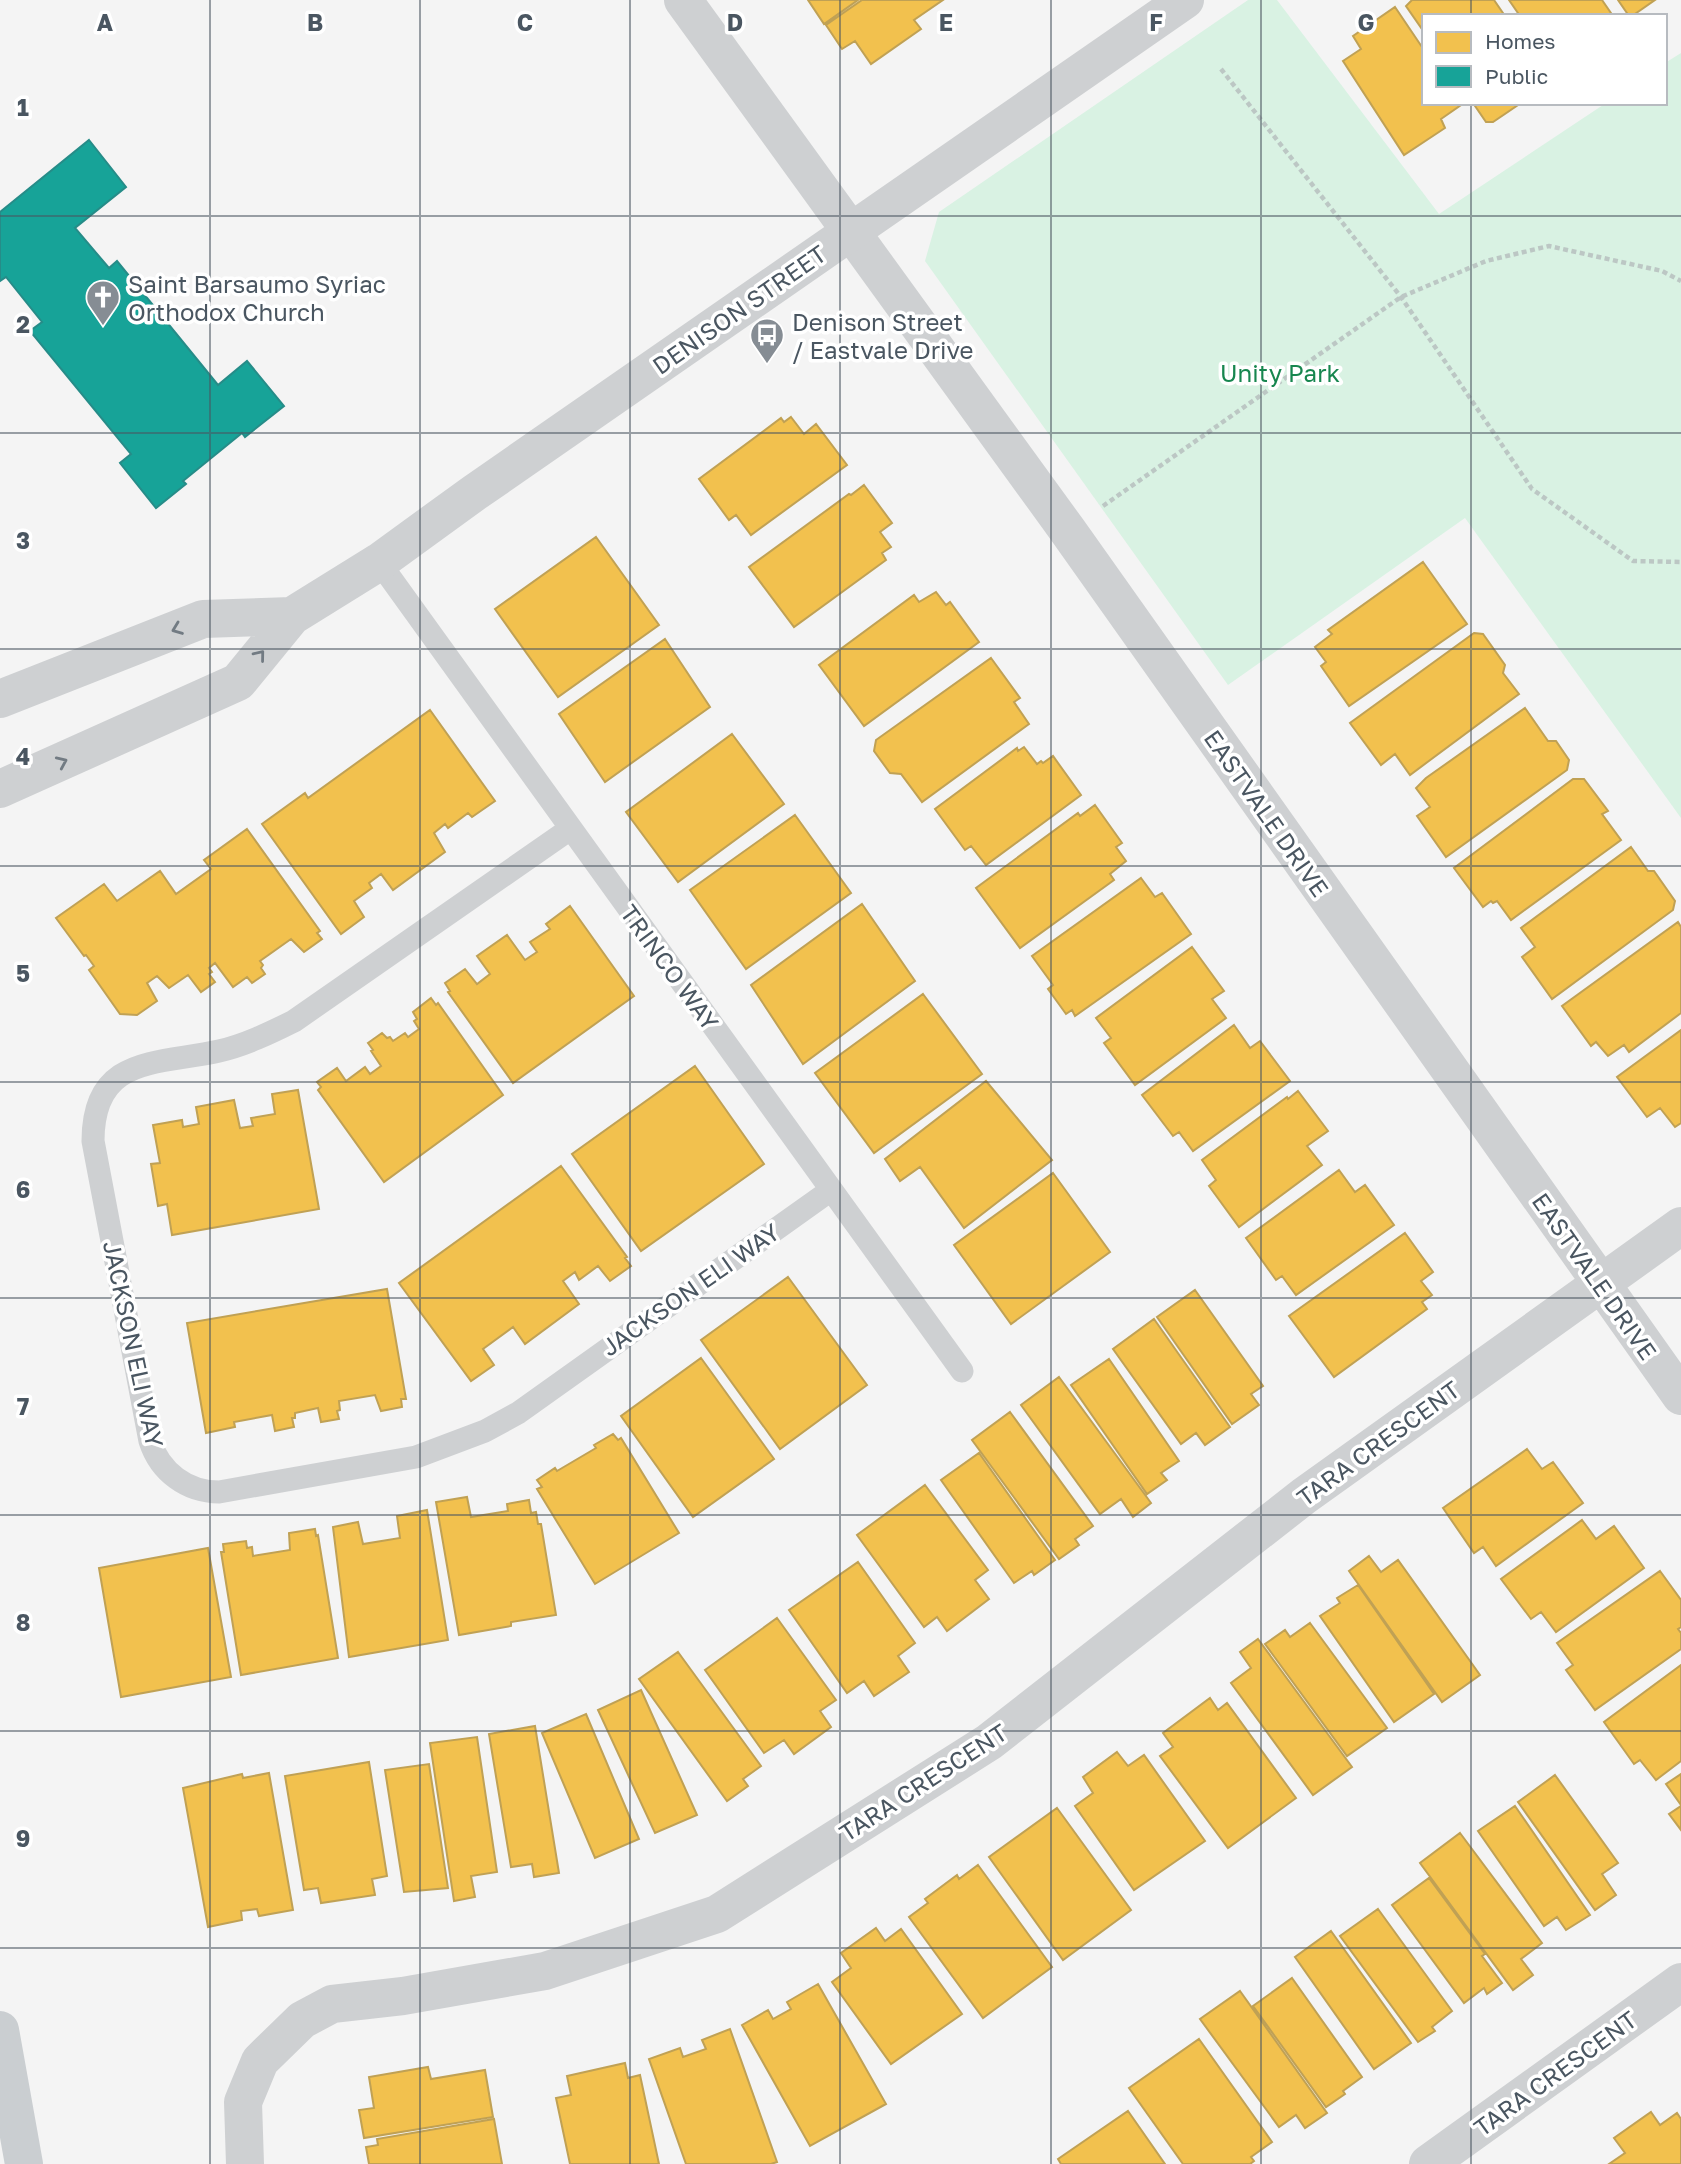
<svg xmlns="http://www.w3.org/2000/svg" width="1681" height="2164" viewBox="0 0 1681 2164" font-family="'Golos Text',sans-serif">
	<rect width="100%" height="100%" fill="#f4f4f4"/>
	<path fill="#d9f2e3" d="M1248,0H1277L1439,214L1606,103H1665V63L1681,53V818L1465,518L1228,685L925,261L939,212Z"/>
	<path fill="#f2c14e" stroke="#c0a154" stroke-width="2" d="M808,0H858L824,24Z
		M862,0H943L914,20L921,29L871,64L855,41L842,49L826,25Z
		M1494,0L1505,16H1424V32L1406,6L1412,0Z
		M1509,0H1602L1613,16H1520Z
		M1618,0H1655L1632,16H1629Z
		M1395,7L1424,50V103L1461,105L1441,119L1445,128L1404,155L1343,61L1361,49L1353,36Z
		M1473,103H1521L1493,122H1486Z
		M791,417L804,434L816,424L847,465L751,535L736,515L729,520L699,479L781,418L784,422Z
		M864,485L892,523L880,532L891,547L882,553L886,560L794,627L749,567L849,494L851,495Z
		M596,537L659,625L558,697L495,609Z
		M1423,562L1467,624L1349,706L1321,666L1326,662L1315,647L1332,634L1328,630Z
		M936,592L946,605L950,602L979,642L864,726L819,665L914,595L919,602Z
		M1474,633L1483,634L1505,665L1503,673L1519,694L1410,775L1395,754L1381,765L1350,723Z
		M665,639L710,707L605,782L559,714Z
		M991,658L1020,698L1014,702L1029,724L922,802L901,774L890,773L874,751L876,740Z
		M1525,708L1548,741H1556L1569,760L1567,770L1446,857L1417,816L1430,807L1416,788L1426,778Z
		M430,710L495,801L472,817L468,813L448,828L445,824L434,833L445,852L393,890L381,874L369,883L372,888L354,901L364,917L341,934L262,824L305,793L308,798Z
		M732,734L784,804L678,882L626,812Z
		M1024,747L1037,764L1041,761L1043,763L1053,756L1081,795L986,865L971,846L965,850L935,809L1017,748L1018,751Z
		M1573,779H1584L1608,811L1602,814L1621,840L1511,920L1497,901L1493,903L1491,901L1483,907L1454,868Z
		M1095,805L1122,843L1116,847L1126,861L1110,874L1114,880L1020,948L976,888L1078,813L1080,816Z
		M795,815L851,893L746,969L690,890Z
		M247,829L320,931L317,933L322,939L304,952L291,939L260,961L263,965L261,968L265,974L252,983L247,977L233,987L215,963L209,968L212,972L209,974L215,982L201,992L188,975L169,988L157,976L147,983L157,1001L137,1015L120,1014L89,970L94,966L86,955L84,956L56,918L104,884L117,901L160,871L176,894L211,869L204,860Z
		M1631,847L1648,871H1654L1675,901L1673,910L1552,999L1522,957L1535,947L1521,928Z
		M1141,878L1155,897L1162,893L1191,934L1075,1016L1072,1010L1066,1014L1048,989L1053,985L1032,956Z
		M862,904L915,981L803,1064L751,985Z
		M570,906L634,996L513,1083L448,992L450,991L445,983L465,969L477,984L490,974L477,956L507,935L525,960L537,952L530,942L550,929L546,924Z
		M1678,922L1681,927V1013L1629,1052L1624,1045L1608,1056L1596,1042L1591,1046L1562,1006Z
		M1192,947L1224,991L1212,999L1226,1018L1135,1085L1104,1043L1111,1038L1096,1018Z
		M923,994L982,1074L874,1153L815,1073Z
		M431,998L436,1005L438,1003L503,1095L384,1182L318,1090L321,1087L317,1082L337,1068L346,1081L365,1067L370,1074L381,1066L371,1051L373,1050L368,1043L382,1033L387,1038L390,1037L393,1041L405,1033L408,1037L419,1029L414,1021L417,1019L413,1012Z
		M1234,1025L1250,1048L1260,1041L1290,1081L1193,1151L1179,1132L1173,1136L1142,1095Z
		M1681,1030V1123L1675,1127L1660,1108L1647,1117L1617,1077Z
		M695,1066L764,1164L641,1251L572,1154Z
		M986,1081L1052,1160L964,1228L920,1167L900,1181L885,1159Z
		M298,1090L319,1209L172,1235L167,1204L158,1206L151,1164L160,1163L153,1125L182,1120L183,1127L199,1124L196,1107L234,1100L240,1128L253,1126L251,1118L275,1114L272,1094Z
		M1298,1091L1328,1131L1307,1146L1322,1165L1239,1227L1209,1186L1216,1180L1202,1160L1287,1097L1288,1099Z
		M561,1166L627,1257L625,1258L631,1266L610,1281L598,1266L579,1280L575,1272L563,1281L579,1304L525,1344L513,1327L483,1349L494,1365L471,1381L399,1283Z
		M1339,1170L1355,1192L1365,1185L1394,1225L1296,1295L1282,1276L1276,1280L1246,1238Z
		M1053,1173L1110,1252L1011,1324L954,1245Z
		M1405,1233L1433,1272L1421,1281L1432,1295L1422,1302L1427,1309L1334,1377L1289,1316Z
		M788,1277L867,1385L780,1449L701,1340Z
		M387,1289L406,1399H401L402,1407L381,1411L375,1395L339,1401L340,1410L337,1411L339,1419L321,1422L318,1408L295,1413V1418H292L294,1427L275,1431L272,1415L234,1422L235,1427L206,1433L187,1323Z
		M1195,1290L1263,1386L1251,1394L1259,1405L1232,1424L1157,1317Z
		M1154,1319L1230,1427L1205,1445L1196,1433L1181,1444L1113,1349Z
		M701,1358L774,1459L693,1517L621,1416Z
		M1109,1359L1179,1461L1161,1473L1167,1480L1147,1494L1071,1385Z
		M1059,1377L1151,1503L1133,1517L1121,1499L1100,1514L1021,1405Z
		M1010,1412L1093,1526L1075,1539L1079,1545L1059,1559L972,1440Z
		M613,1434L618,1440L621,1438L679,1533L595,1584L537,1489L542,1487L537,1480L555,1468L557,1471L596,1448L594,1445Z
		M1527,1449L1542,1469L1553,1462L1583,1503L1496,1566L1483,1547L1474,1553L1443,1508Z
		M979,1453L1055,1560L1034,1575L1032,1571L1014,1583L941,1480Z
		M925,1485L988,1570L975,1580L989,1599L947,1631L937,1617L924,1627L857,1535Z
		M467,1497L471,1517L508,1511L507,1504L529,1500L531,1513L536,1512L538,1524H541L556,1615L511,1622V1626L459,1635L436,1502Z
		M427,1510L448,1640L349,1657L333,1527L358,1522L363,1544L400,1538L397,1516Z
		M1582,1520L1596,1539L1614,1526L1644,1568L1556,1632L1541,1612L1531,1619L1501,1579Z
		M315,1529L316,1536L318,1535L338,1658L241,1675L221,1552H224L223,1544L246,1541L247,1548L252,1547L253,1556L290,1550L289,1533Z
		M208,1548L231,1677L121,1697L99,1568Z
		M1369,1556L1381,1572L1398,1560L1480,1675L1442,1702L1349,1571Z
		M858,1562L915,1643L898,1656L909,1672L874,1696L864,1681L847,1693L789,1610Z
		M1660,1571L1681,1600V1627L1678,1629L1681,1633V1649L1595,1710L1566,1670L1573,1665L1557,1643Z
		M1358,1585L1434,1694L1394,1722L1320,1616L1340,1603L1337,1598Z
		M777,1618L836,1700L820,1711L831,1727L794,1754L784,1740L764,1753L705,1670Z
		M1310,1623L1387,1728L1347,1756L1265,1644L1285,1630L1290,1637Z
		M1258,1639L1352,1767L1313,1795L1231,1683L1251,1668L1240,1652Z
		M678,1652L761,1766L743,1779L748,1786L727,1801L639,1679Z
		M1681,1665V1761L1656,1780L1640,1760L1634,1764L1604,1722Z
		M641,1690L697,1815L655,1833L598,1710Z
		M1210,1698L1218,1710L1227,1703L1296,1798L1228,1848L1160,1756L1173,1747L1163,1733Z
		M586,1714L639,1839L595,1858L542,1733Z
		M535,1726L559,1873L534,1877L532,1864L511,1867L489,1734Z
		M477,1737L497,1872L471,1876L475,1897L454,1901L430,1743Z
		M1117,1752L1128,1766L1144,1755L1205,1841L1134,1890L1075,1806L1093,1793L1083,1777Z
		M369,1762L387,1876L372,1879L375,1895L321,1903L318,1888L304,1890L285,1776Z
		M429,1764L448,1888L404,1892L385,1770Z
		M269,1773L293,1910L259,1916L257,1909L241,1911L242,1920L208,1927L183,1788L242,1774L243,1778Z
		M1681,1774V1805L1666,1784Z
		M1555,1775L1618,1863L1602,1874L1616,1895L1595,1910L1518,1802Z
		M1515,1806L1590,1915L1566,1930L1557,1917L1544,1926L1478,1831Z
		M1681,1806V1830L1669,1814Z
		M1057,1808L1131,1910L1063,1960L989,1857Z
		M1460,1833L1542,1943L1521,1959L1533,1975L1513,1990L1420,1863Z
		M978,1865L1052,1967L983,2018L909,1917L928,1903L925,1899L957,1875L959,1879Z
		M1429,1878L1485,1954L1482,1956L1502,1983L1487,1994L1484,1988L1464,2003L1392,1905Z
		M1378,1909L1452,2011L1432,2027L1435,2031L1418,2042L1340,1936Z
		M876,1928L885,1941L901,1929L962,2014L891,2064L832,1982L851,1968L841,1953Z
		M1331,1931L1411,2043L1374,2069L1295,1957Z
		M1292,1978L1362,2077L1343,2091L1345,2094L1326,2107L1253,2006Z
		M818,1984L886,2104L810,2146L742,2025L768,2010L773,2019L791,2009L787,2002Z
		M1240,1991L1327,2113L1305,2128L1296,2115L1279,2127L1200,2019Z
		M730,2029L777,2162L771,2164H686L649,2059L680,2048L683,2057L706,2049L702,2040Z
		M1199,2039L1272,2142L1251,2157L1254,2161L1250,2164H1183L1129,2088Z
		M625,2063L628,2078L640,2075L659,2164H570L556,2098L571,2095L567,2076Z
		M428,2067L431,2079L485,2070L493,2117L364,2138L359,2110L374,2108L369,2077Z
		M1128,2111L1165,2164H1061L1058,2159Z
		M1651,2112L1660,2125L1677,2113L1681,2119V2164H1609L1625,2153L1614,2138Z
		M494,2119L502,2164H369L366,2147L378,2145L377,2139Z"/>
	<path fill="#17a398" stroke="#268c88" stroke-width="2" d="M89,140L126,187L75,228L109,268L117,261L218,385L247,361L284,406L245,437L242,433L183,481L186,484L156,508L120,463L131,454L30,331L42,322L6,277L0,281V212Z"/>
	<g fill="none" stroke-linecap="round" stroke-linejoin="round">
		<path stroke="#bcc7c4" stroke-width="4.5" stroke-dasharray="5 3.5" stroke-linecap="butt" d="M1221,69L1401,297L1532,489L1633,561L1681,562
			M1103,506L1401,297L1486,261L1549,246L1662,271L1681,281"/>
		<path stroke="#ced0d2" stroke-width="23" d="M379,562L962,1371
			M570,829L294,1021C270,1033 245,1045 219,1051C157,1065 93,1055 93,1141L150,1441C160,1472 187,1492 219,1492L416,1457L485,1431L518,1413L831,1190"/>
		<path stroke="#ced0d2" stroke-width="38" d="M683,0L1068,531L1681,1396
			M245,2164L243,2102L260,2061L302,2020L332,2004L403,1996L545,1971L717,1914L989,1742L1304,1496L1681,1226
			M1428,2164L1681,1982"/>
		<path stroke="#ced0d2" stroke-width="38" d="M0,699L203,619L292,616
			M0,789L238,682L292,616L379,562L474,493L1185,0"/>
		<path stroke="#caced1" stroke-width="38" d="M0,2030L24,2164"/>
	</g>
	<defs><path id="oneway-chevron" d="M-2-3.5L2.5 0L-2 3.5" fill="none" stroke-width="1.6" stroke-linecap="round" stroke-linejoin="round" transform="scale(1.75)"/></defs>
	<g stroke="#727b83">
		<use href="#oneway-chevron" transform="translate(177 629) rotate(159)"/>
		<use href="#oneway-chevron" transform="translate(260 655) rotate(-51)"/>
		<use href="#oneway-chevron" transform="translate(62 762) rotate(-24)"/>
	</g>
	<path fill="none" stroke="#4a5661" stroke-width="2" stroke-opacity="0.55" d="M210,0V2164M420,0V2164M630,0V2164M840,0V2164M1051,0V2164M1261,0V2164M1471,0V16M1471,103V2164M0,216H1681M0,433H1681M0,649H1681M0,866H1681M0,1082H1681M0,1298H1681M0,1515H1681M0,1731H1681M0,1948H1681"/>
	<defs>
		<g id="church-pin" transform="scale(1.75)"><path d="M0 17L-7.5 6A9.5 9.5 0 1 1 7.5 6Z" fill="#868d94" stroke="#fff"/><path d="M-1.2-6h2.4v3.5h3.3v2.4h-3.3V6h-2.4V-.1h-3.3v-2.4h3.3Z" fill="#fff"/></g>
		<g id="bus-pin" transform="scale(1.75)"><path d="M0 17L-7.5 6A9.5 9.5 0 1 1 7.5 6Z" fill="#868d94" stroke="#fff"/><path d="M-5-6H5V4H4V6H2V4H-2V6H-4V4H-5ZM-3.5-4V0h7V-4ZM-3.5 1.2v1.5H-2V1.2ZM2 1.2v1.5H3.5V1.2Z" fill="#fff"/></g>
	</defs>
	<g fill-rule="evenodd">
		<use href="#church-pin" x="103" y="297"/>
		<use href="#bus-pin" x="767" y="335"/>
	</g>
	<g text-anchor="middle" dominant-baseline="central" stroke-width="7" stroke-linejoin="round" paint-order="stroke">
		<g font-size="24" fill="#4a5661" stroke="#fff" text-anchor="start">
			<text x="128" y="283">Saint Barsaumo Syriac<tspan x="128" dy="28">Orthodox Church</tspan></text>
			<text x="792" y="321">Denison Street<tspan x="792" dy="28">/ Eastvale Drive</tspan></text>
		</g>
		<g font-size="24" fill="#4a5661" stroke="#fff">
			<text transform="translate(739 309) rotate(-35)">DENISON STREET</text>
			<text transform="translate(1267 813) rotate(55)">EASTVALE DRIVE</text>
			<text transform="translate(670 967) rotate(54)">TRINCO WAY</text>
			<text transform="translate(1595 1276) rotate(55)">EASTVALE DRIVE</text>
			<text transform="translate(690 1289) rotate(-35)">JACKSON ELI WAY</text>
			<text transform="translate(134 1344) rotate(78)">JACKSON ELI WAY</text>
			<text transform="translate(1378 1443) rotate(-36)">TARA CRESCENT</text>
			<text transform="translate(923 1782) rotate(-33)">TARA CRESCENT</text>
			<text transform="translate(1555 2073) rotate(-36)">TARA CRESCENT</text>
		</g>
		<g font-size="24" fill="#17864f" stroke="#fff">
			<text x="1280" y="372">Unity Park</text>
		</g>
	</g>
	<g font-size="23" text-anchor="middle" font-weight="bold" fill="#4a5661" stroke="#fff" stroke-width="7" stroke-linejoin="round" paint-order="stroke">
		<text x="105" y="31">A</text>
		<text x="315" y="31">B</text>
		<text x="525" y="31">C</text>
		<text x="735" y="31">D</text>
		<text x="946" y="31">E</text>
		<text x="1156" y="31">F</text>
		<text x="1366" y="31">G</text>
		<text x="23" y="116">1</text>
		<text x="23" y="333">2</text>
		<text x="23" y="549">3</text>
		<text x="23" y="765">4</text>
		<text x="23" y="982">5</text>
		<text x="23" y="1198">6</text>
		<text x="23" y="1415">7</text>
		<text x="23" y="1631">8</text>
		<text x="23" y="1847">9</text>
	</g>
	<rect x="1422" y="14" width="245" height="91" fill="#ffffff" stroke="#b7bbc0" stroke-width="2"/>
	<rect x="1436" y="32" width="35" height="21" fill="#f2c14e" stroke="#b7bbc0" stroke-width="2"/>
	<text x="1485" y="49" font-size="21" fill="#4a5661">Homes</text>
	<rect x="1436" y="66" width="35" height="21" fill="#17a398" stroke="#b7bbc0" stroke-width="2"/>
	<text x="1485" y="84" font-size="21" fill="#4a5661">Public</text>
</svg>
